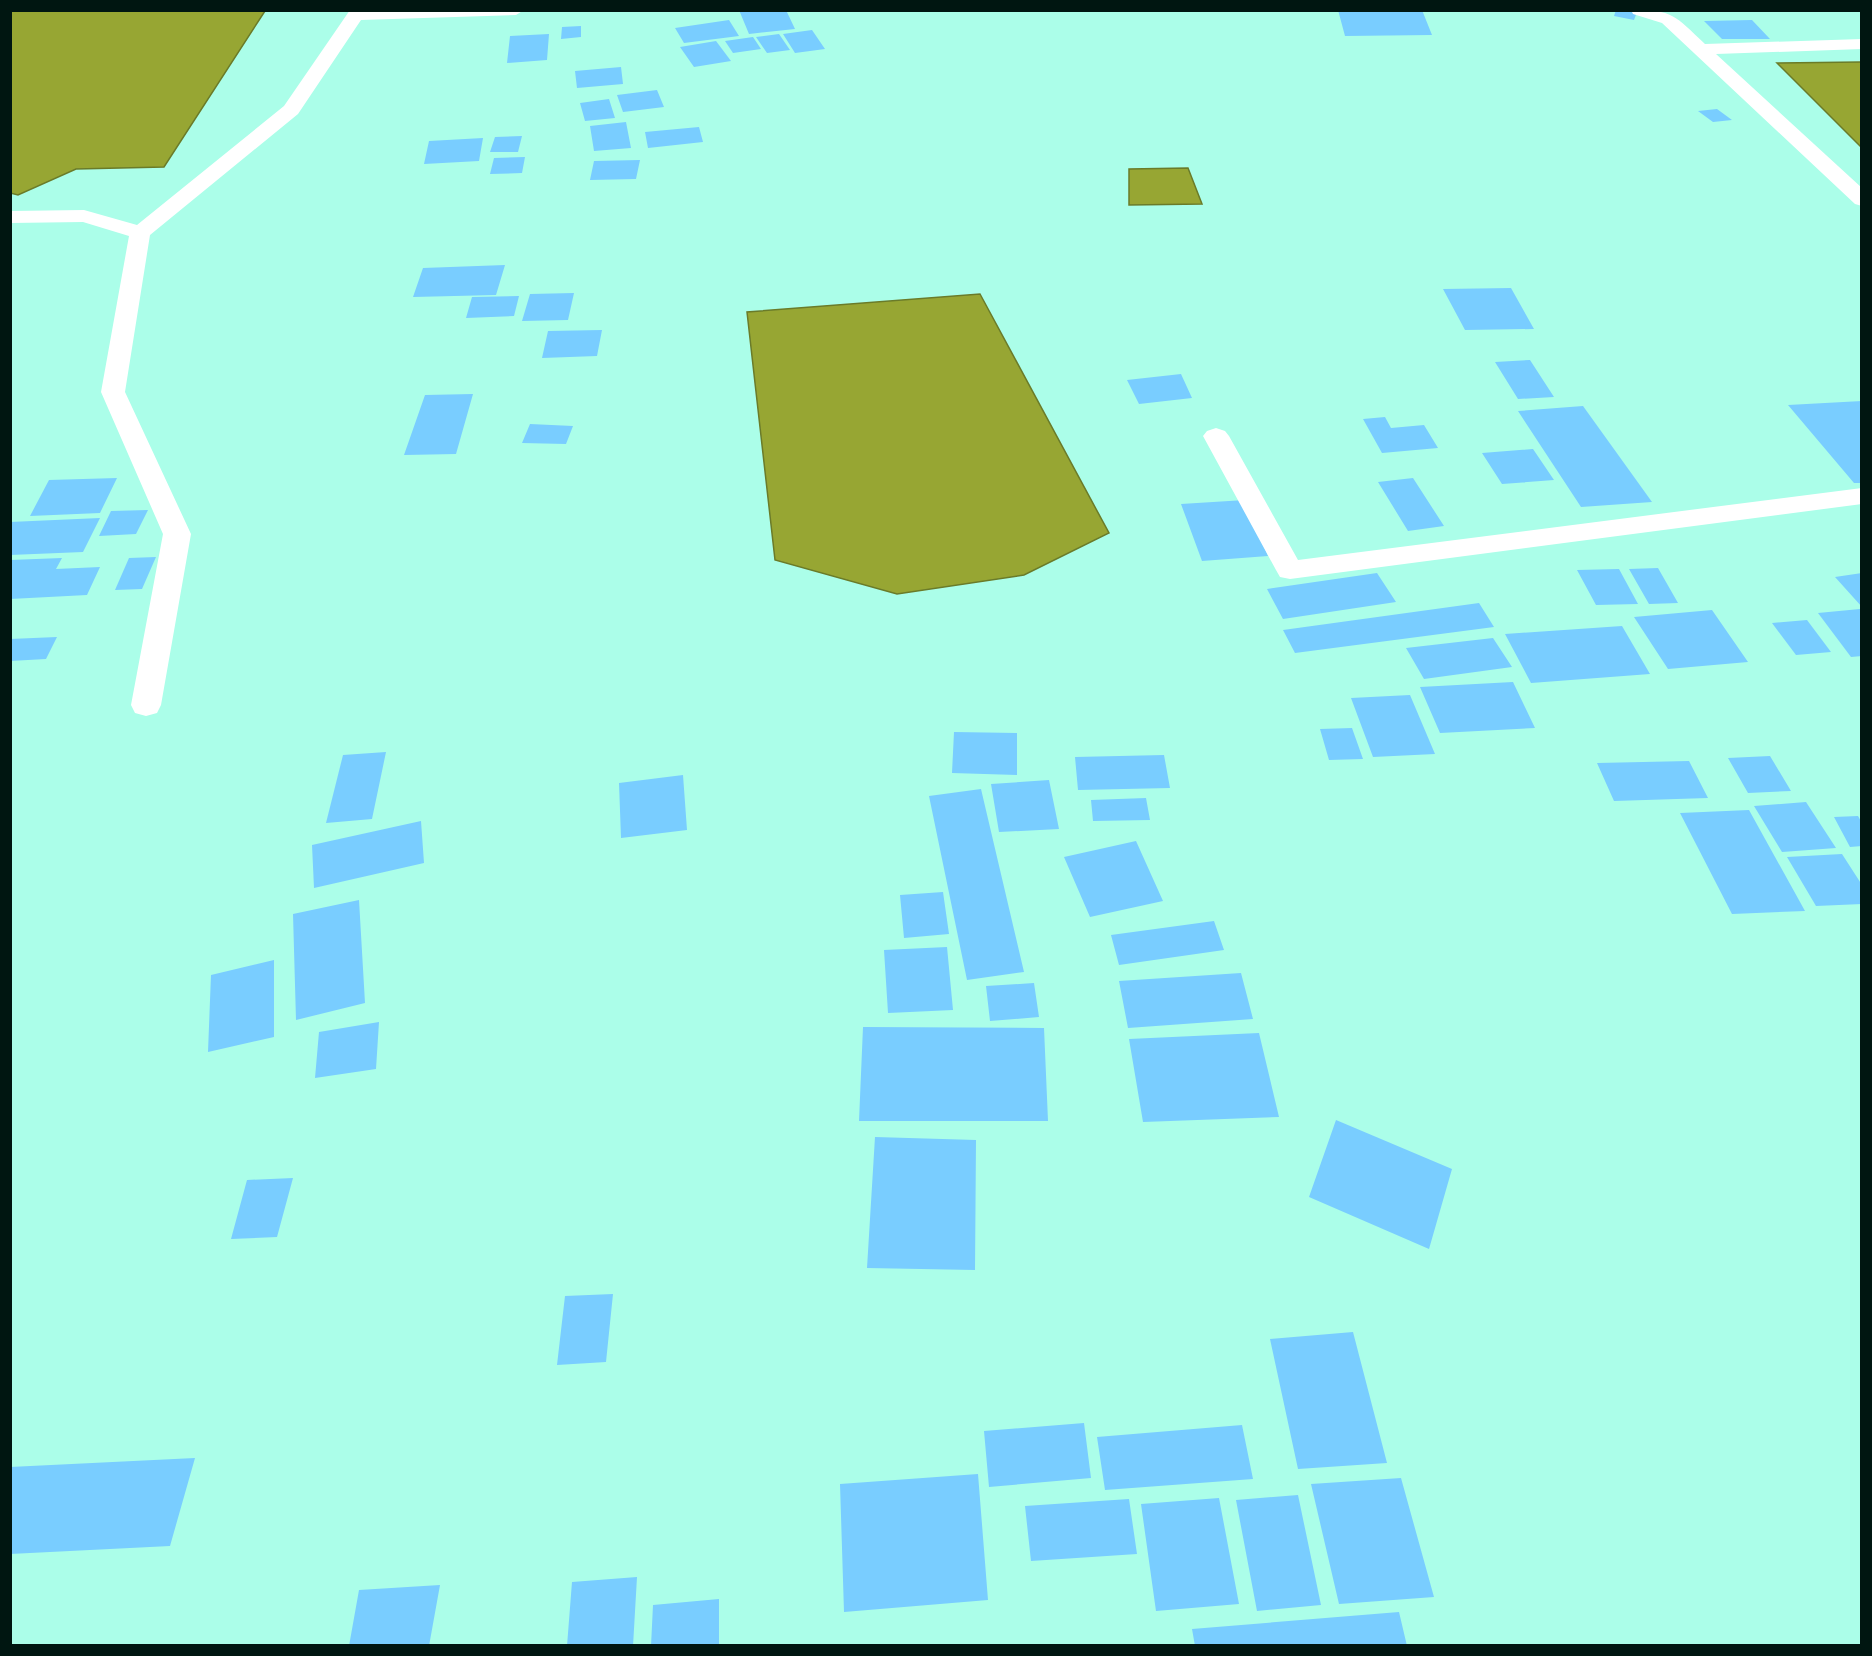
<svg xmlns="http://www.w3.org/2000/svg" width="1872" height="1656" viewBox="0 0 1872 1656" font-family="Manrope,sans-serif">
	<rect width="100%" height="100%" fill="#abfee9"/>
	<path fill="#97a633" stroke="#6a7b29" stroke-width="1.5" d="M11,10H265V11L164,167L76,169L18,195L10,193Z
		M1861,62H1862L1861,147L1777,63Z
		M1188,168L1202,204L1129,205V169Z
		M980,294L1109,533L1024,575L897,594L775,560L747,312Z"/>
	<path fill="#79cdff" d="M739,10H786L795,29L749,34Z
		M1338,10H1422L1432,35L1345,36Z
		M1616,10H1628L1637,12L1634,20L1614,16Z
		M729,20L739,36L684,43L675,28Z
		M1752,20L1770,39H1722L1704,21Z
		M581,26V37L561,39L562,27Z
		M812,30L825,49L795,53L783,34Z
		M549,34L547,60L507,63L510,36Z
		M779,34L790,50L767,53L756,37Z
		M753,37L761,49L733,53L725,41Z
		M716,41L731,61L694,67L680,47Z
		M621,67L623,84L577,88L575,71Z
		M657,90L664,107L623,112L617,95Z
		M609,99L615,118L585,121L580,103Z
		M1717,109L1732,120L1713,122L1698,111Z
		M626,122L631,148L594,151L590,126Z
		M699,127L703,142L648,148L645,132Z
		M522,136L518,152H490L495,137Z
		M483,138L479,161L424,164L429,141Z
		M525,157L522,173L490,174L494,158Z
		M640,160L636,179L590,180L594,161Z
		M505,265L496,295L413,297L423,268Z
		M1511,288L1534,329L1465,330L1443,289Z
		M574,293L568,320L522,321L530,294Z
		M519,296L514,316L466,318L472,297Z
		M602,330L597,356L542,358L548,331Z
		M1530,360L1554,397L1518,399L1495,362Z
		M1181,374L1192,398L1139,404L1127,380Z
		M473,394L456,454L404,455L425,395Z
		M1862,401V483H1854L1788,405Z
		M1583,406L1652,502L1581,507L1518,411Z
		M1385,417L1391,428L1424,425L1438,448L1382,453L1363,419Z
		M530,424L573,426L566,444L522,443Z
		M1533,449L1554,480L1502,484L1482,453Z
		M117,478L100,513L30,516L49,480Z
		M1413,478L1444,526L1408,531L1378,482Z
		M1245,500L1268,556L1202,561L1181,504Z
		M148,510L136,534L99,536L111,511Z
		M100,518L83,552L10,555V522Z
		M156,557L142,589L115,590L129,558Z
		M62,558L56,569L100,567L87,595L10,599V560Z
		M1658,568L1678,603L1649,604L1629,569Z
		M1619,569L1638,604L1596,605L1577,570Z
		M1377,573L1396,602L1283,619L1267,589Z
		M1862,573V607L1835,577Z
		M1479,603L1494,627L1295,653L1283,630Z
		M1860,609L1862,656L1851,657L1818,613Z
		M1712,610L1748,662L1668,669L1634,617Z
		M1807,620L1831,652L1796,655L1772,623Z
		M1622,626L1650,674L1531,683L1505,634Z
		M57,637L46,659L10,661V639Z
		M1493,638L1512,667L1424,679L1406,648Z
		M1513,682L1535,728L1440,733L1420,687Z
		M1410,695L1435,754L1373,757L1351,698Z
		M1352,728L1363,759L1329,760L1320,729Z
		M954,732L1017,733V775L952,773Z
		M386,752L372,819L326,823L343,755Z
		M1164,755L1170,788L1078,790L1075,757Z
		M1770,756L1791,791L1748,793L1728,758Z
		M1689,761L1708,798L1614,801L1597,763Z
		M683,775L687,830L621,838L619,783Z
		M1049,780L1059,829L999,832L991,784Z
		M981,789L1024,972L967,980L929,796Z
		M1146,798L1150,820L1093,821L1091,800Z
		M1806,802L1836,848L1782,852L1754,806Z
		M1749,810L1805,911L1732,914L1680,813Z
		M1858,816L1862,823V846L1850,847L1834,817Z
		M421,821L424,863L314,888L312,845Z
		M1136,841L1163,901L1090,917L1064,857Z
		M1842,854L1862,885V904L1816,906L1787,857Z
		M943,892L949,934L904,938L900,895Z
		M359,900L365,1003L296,1020L293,914Z
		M1214,921L1224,950L1119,965L1111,935Z
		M947,947L953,1010L888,1013L884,950Z
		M274,960V1037L208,1052L211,975Z
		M1241,973L1253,1019L1128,1028L1119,981Z
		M1034,983L1039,1017L990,1021L986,986Z
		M379,1022L376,1069L315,1078L319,1032Z
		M863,1027L1044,1028L1048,1121H859Z
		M1259,1033L1279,1117L1143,1122L1129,1039Z
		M1336,1120L1452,1169L1429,1249L1309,1197Z
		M875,1137L976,1140L975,1270L867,1268Z
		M293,1178L277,1237L231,1239L247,1180Z
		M613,1294L606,1362L557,1365L565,1296Z
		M1353,1332L1387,1463L1298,1469L1270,1339Z
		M1084,1423L1091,1478L989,1487L984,1431Z
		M1242,1425L1253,1479L1105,1490L1097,1437Z
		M195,1458L170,1546L10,1554V1467Z
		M978,1474L988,1600L844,1612L840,1484Z
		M1401,1478L1434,1597L1339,1604L1311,1484Z
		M1298,1495L1321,1605L1257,1611L1236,1500Z
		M1219,1498L1239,1604L1156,1611L1141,1504Z
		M1129,1499L1137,1554L1031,1561L1025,1506Z
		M637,1577L633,1646H567L572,1582Z
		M440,1585L429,1646H349L359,1590Z
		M719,1599V1646H651L653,1605Z
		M1399,1612L1407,1646H1195L1192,1629Z"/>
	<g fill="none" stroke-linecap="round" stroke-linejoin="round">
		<path fill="#fff" fill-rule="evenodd" d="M350,10H524L516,15L361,20L298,114L150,235L125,392L191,534L161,705L157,713L146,716L135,713L131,705L163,534L101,392L129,236L83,222L10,223V211L84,210L137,225L284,106Z
			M1631,10C1674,10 1674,15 1705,44L1862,39V49L1716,54L1862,188V206L1855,204L1662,23L1633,14Z
			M1216,428L1225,431L1229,436L1298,560L1862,488V504L1290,579L1280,577L1276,570L1203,436L1207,431Z"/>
	</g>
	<rect width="1872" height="1656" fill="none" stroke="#001611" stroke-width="24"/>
</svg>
